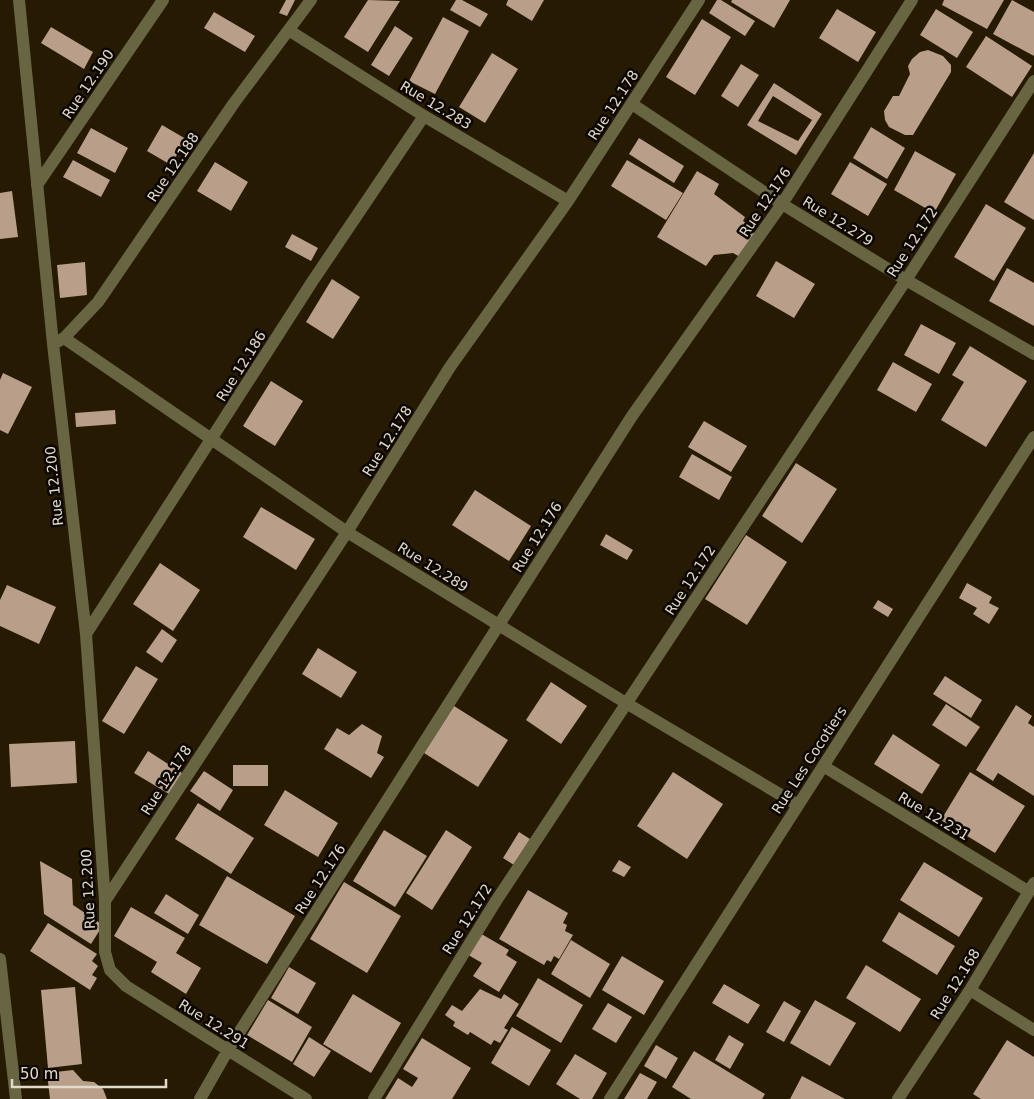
<svg xmlns="http://www.w3.org/2000/svg" width="1034" height="1099" viewBox="0 0 1034 1099" font-family="'DejaVu Sans',sans-serif">
	<rect width="100%" height="100%" fill="#271a02"/>
	<path fill="#b99f8a" fill-rule="evenodd" d="M286,0H295L287,16L279,13Z
		M368,0L400,1L368,52L344,37Z
		M456,0H462L488,14L480,27L450,10Z
		M508,0H544L532,21L506,5Z
		M717,0H721L755,21L745,36L709,13Z
		M732,0H790L774,28L731,2Z
		M944,0H1004L987,29L942,5Z
		M1012,0L1034,12V56L993,34Z
		M837,9L876,32L858,62L819,38Z
		M936,9L973,32L957,58L920,35Z
		M214,12L255,36L245,52L204,28Z
		M443,17L469,31L435,94L409,81Z
		M702,19L731,37L695,95L666,77Z
		M395,26L413,38L389,76L371,65Z
		M51,27L93,52L84,69L41,43Z
		M986,36L1032,66L1012,97L966,67Z
		M928,50L943,56L951,65V72L913,135H905L889,127L885,120L884,111L893,96H899L910,74L908,66L912,59L920,52Z
		M492,53L518,69L485,123L459,107Z
		M741,64L759,75L738,107L721,96Z
		M774,83L822,114L796,155L747,125ZM773,96L812,120L798,141L758,121Z
		M162,125L186,139L171,165L147,151Z
		M871,127L905,148L887,179L853,158Z
		M91,128L128,148L115,173L77,153Z
		M639,138L684,166L674,183L629,154Z
		M915,151L956,174L934,213L894,190Z
		M1034,153V220L1004,202Z
		M73,160L110,180L101,197L63,177Z
		M627,160L683,193L666,220L611,186Z
		M215,162L248,182L231,211L197,191Z
		M850,162L887,184L868,216L831,194Z
		M697,171L719,184L714,194L745,217L743,221L753,227L751,230L755,234L740,257L733,253L714,255L706,266L657,237Z
		M12,191L18,237L0,239V193Z
		M986,204L1026,228L994,281L954,257Z
		M292,234L318,248L311,261L285,247Z
		M776,261L815,284L794,318L756,296Z
		M85,262L87,295L60,298L57,265Z
		M1007,268L1034,283V326L989,301Z
		M332,279L360,297L333,339L306,322Z
		M921,324L956,343L939,374L904,355Z
		M970,346L1027,381L986,447L941,420L964,382L952,375Z
		M893,362L932,384L916,412L877,390Z
		M3,373L32,387L8,434L0,430V380Z
		M271,381L303,401L275,446L243,426Z
		M115,410L116,424L76,427L75,413Z
		M704,421L747,446L731,472L688,447Z
		M692,454L732,477L719,500L679,477Z
		M796,463L837,489L802,543L762,516Z
		M475,490L531,526L509,561L452,525Z
		M261,507L315,539L296,570L243,537Z
		M606,534L633,550L627,560L600,545Z
		M746,535L787,562L747,625L705,599Z
		M160,563L200,590L173,631L133,604Z
		M967,583L992,597L989,603L999,608L989,624L973,614L977,608L959,598Z
		M7,585L56,607L39,644L0,626V600Z
		M878,600L893,609L888,617L873,608Z
		M162,629L177,640L162,663L146,652Z
		M318,648L357,672L341,698L302,674Z
		M136,666L158,679L124,734L102,721Z
		M945,676L982,700L971,718L933,694Z
		M551,682L587,706L561,744L526,720Z
		M946,704L980,727L966,747L932,725Z
		M1016,705L1032,716L1028,723L1034,727V796L998,773L993,781L976,770Z
		M454,706L508,740L478,787L424,753Z
		M362,724L382,736L377,753L384,757L371,778L324,749L337,728L349,735Z
		M893,734L940,765L922,794L874,764Z
		M75,741L77,783L11,787L9,744Z
		M148,751L182,773L169,794L134,773Z
		M233,765H268V786H233Z
		M204,771L233,790L220,811L190,791Z
		M673,772L723,804L687,859L637,826Z
		M970,772L1025,806L995,853L941,820Z
		M285,790L338,823L318,857L264,825Z
		M198,803L254,838L231,874L175,839Z
		M384,830L427,856L395,907L353,881Z
		M446,830L472,847L432,910L406,893Z
		M519,832L530,839L514,865L503,858Z
		M619,860L631,867L624,877L612,871Z
		M40,861L72,879L73,905L103,925L91,944L44,914Z
		M924,862L983,898L959,937L900,900Z
		M227,876L295,916L267,964L199,925Z
		M344,882L401,916L367,973L310,939Z
		M528,890L568,913L563,923L567,925L565,931L573,935L559,959L554,956L551,962L547,960L544,965L499,939Z
		M166,894L199,915L188,934L154,913Z
		M131,907L185,938L176,953L201,968L186,994L151,972L157,962L114,936Z
		M899,912L955,946L937,975L882,941Z
		M48,923L97,954L92,961L98,966L92,975L97,978L90,990L30,951Z
		M478,932L509,950L506,955L517,962L499,992L473,976L482,963L465,953Z
		M571,940L610,964L590,998L551,974Z
		M622,956L664,981L644,1015L602,990Z
		M866,965L921,999L900,1032L846,998Z
		M289,967L316,983L298,1014L271,998Z
		M538,978L583,1005L561,1043L516,1016Z
		M724,984L760,1005L748,1024L712,1003Z
		M75,987L82,1064L48,1068L41,990Z
		M480,989L501,999L504,994L519,1004L504,1028L508,1030L500,1043L494,1040L491,1045L470,1032L468,1035L453,1026L455,1022L445,1015L452,1005L462,1011Z
		M353,994L401,1023L371,1073L323,1044Z
		M268,1000L312,1027L292,1062L247,1035Z
		M815,1000L856,1023L830,1066L790,1043Z
		M784,1001L801,1011L784,1042L766,1032Z
		M608,1003L632,1017L616,1043L592,1029Z
		M512,1027L551,1050L529,1086L491,1063Z
		M729,1035L744,1044L730,1069L715,1060Z
		M309,1037L331,1051L314,1077L293,1064Z
		M422,1038L471,1068L452,1099H385L398,1078L412,1087L418,1078L403,1069Z
		M1007,1040L1034,1057V1099H981L973,1094Z
		M656,1045L678,1058L666,1079L644,1066Z
		M694,1051L765,1094L762,1099H691L672,1087Z
		M575,1054L607,1073L592,1099H580L556,1084Z
		M73,1070L83,1081L94,1082L103,1089L107,1099H50L47,1073Z
		M640,1073L657,1082L647,1099H624Z
		M802,1076L845,1099H790Z"/>
	<g fill="none" stroke-linecap="round" stroke-linejoin="round">
		<path stroke="#686542" stroke-width="12" d="M19,0L53,344L86,634L105,901V952L110,970L126,986L306,1099
			M290,31L424,116L568,201
			M632,104L782,204L906,280L1034,354
			M37,185L163,0
			M64,338L347,532L626,703L798,805
			M57,342L64,338L98,302L234,103L311,0
			M86,634L312,282L424,116
			M823,766L1028,891
			M105,901L347,532L450,367L568,201L699,0
			M0,959L16,1099
			M970,990L1034,1030
			M200,1099L228,1050L632,416L782,204L912,0
			M374,1099L496,901L906,280L1034,81
			M610,1099L1034,437
			M898,1099L970,990L1034,883"/>
	</g>
	<g text-anchor="middle" dominant-baseline="central" stroke-width="5" stroke-linejoin="round" paint-order="stroke">
		<g font-size="14" fill="#e1d9ca" stroke="#0b0601">
			<text transform="translate(88 84) rotate(-56)">Rue 12.190</text>
			<text transform="translate(436 105) rotate(31)">Rue 12.283</text>
			<text transform="translate(613 105) rotate(-57)">Rue 12.178</text>
			<text transform="translate(173 167) rotate(-56)">Rue 12.188</text>
			<text transform="translate(765 202) rotate(-56)">Rue 12.176</text>
			<text transform="translate(838 221) rotate(32)">Rue 12.279</text>
			<text transform="translate(912 242) rotate(-57)">Rue 12.172</text>
			<text transform="translate(241 366) rotate(-58)">Rue 12.186</text>
			<text transform="translate(387 441) rotate(-58)">Rue 12.178</text>
			<text transform="translate(54 486) rotate(-96)">Rue 12.200</text>
			<text transform="translate(537 537) rotate(-58)">Rue 12.176</text>
			<text transform="translate(433 567) rotate(32)">Rue 12.289</text>
			<text transform="translate(690 580) rotate(-57)">Rue 12.172</text>
			<text transform="translate(809 760) rotate(-57)">Rue Les Cocotiers</text>
			<text transform="translate(166 780) rotate(-57)">Rue 12.178</text>
			<text transform="translate(934 816) rotate(31)">Rue 12.231</text>
			<text transform="translate(320 879) rotate(-57)">Rue 12.176</text>
			<text transform="translate(88 889) rotate(-93)">Rue 12.200</text>
			<text transform="translate(467 919) rotate(-58)">Rue 12.172</text>
			<text transform="translate(955 984) rotate(-58)">Rue 12.168</text>
			<text transform="translate(214 1024) rotate(32)">Rue 12.291</text>
		</g>
	</g>
	<path d="M12 1079v8h154v-8" fill="none" stroke="#e1d9ca" stroke-width="2.5"/>
	<text x="20" y="1079" font-size="15" fill="#e1d9ca" stroke="#0b0601" stroke-width="4" paint-order="stroke">50 m</text>
</svg>
